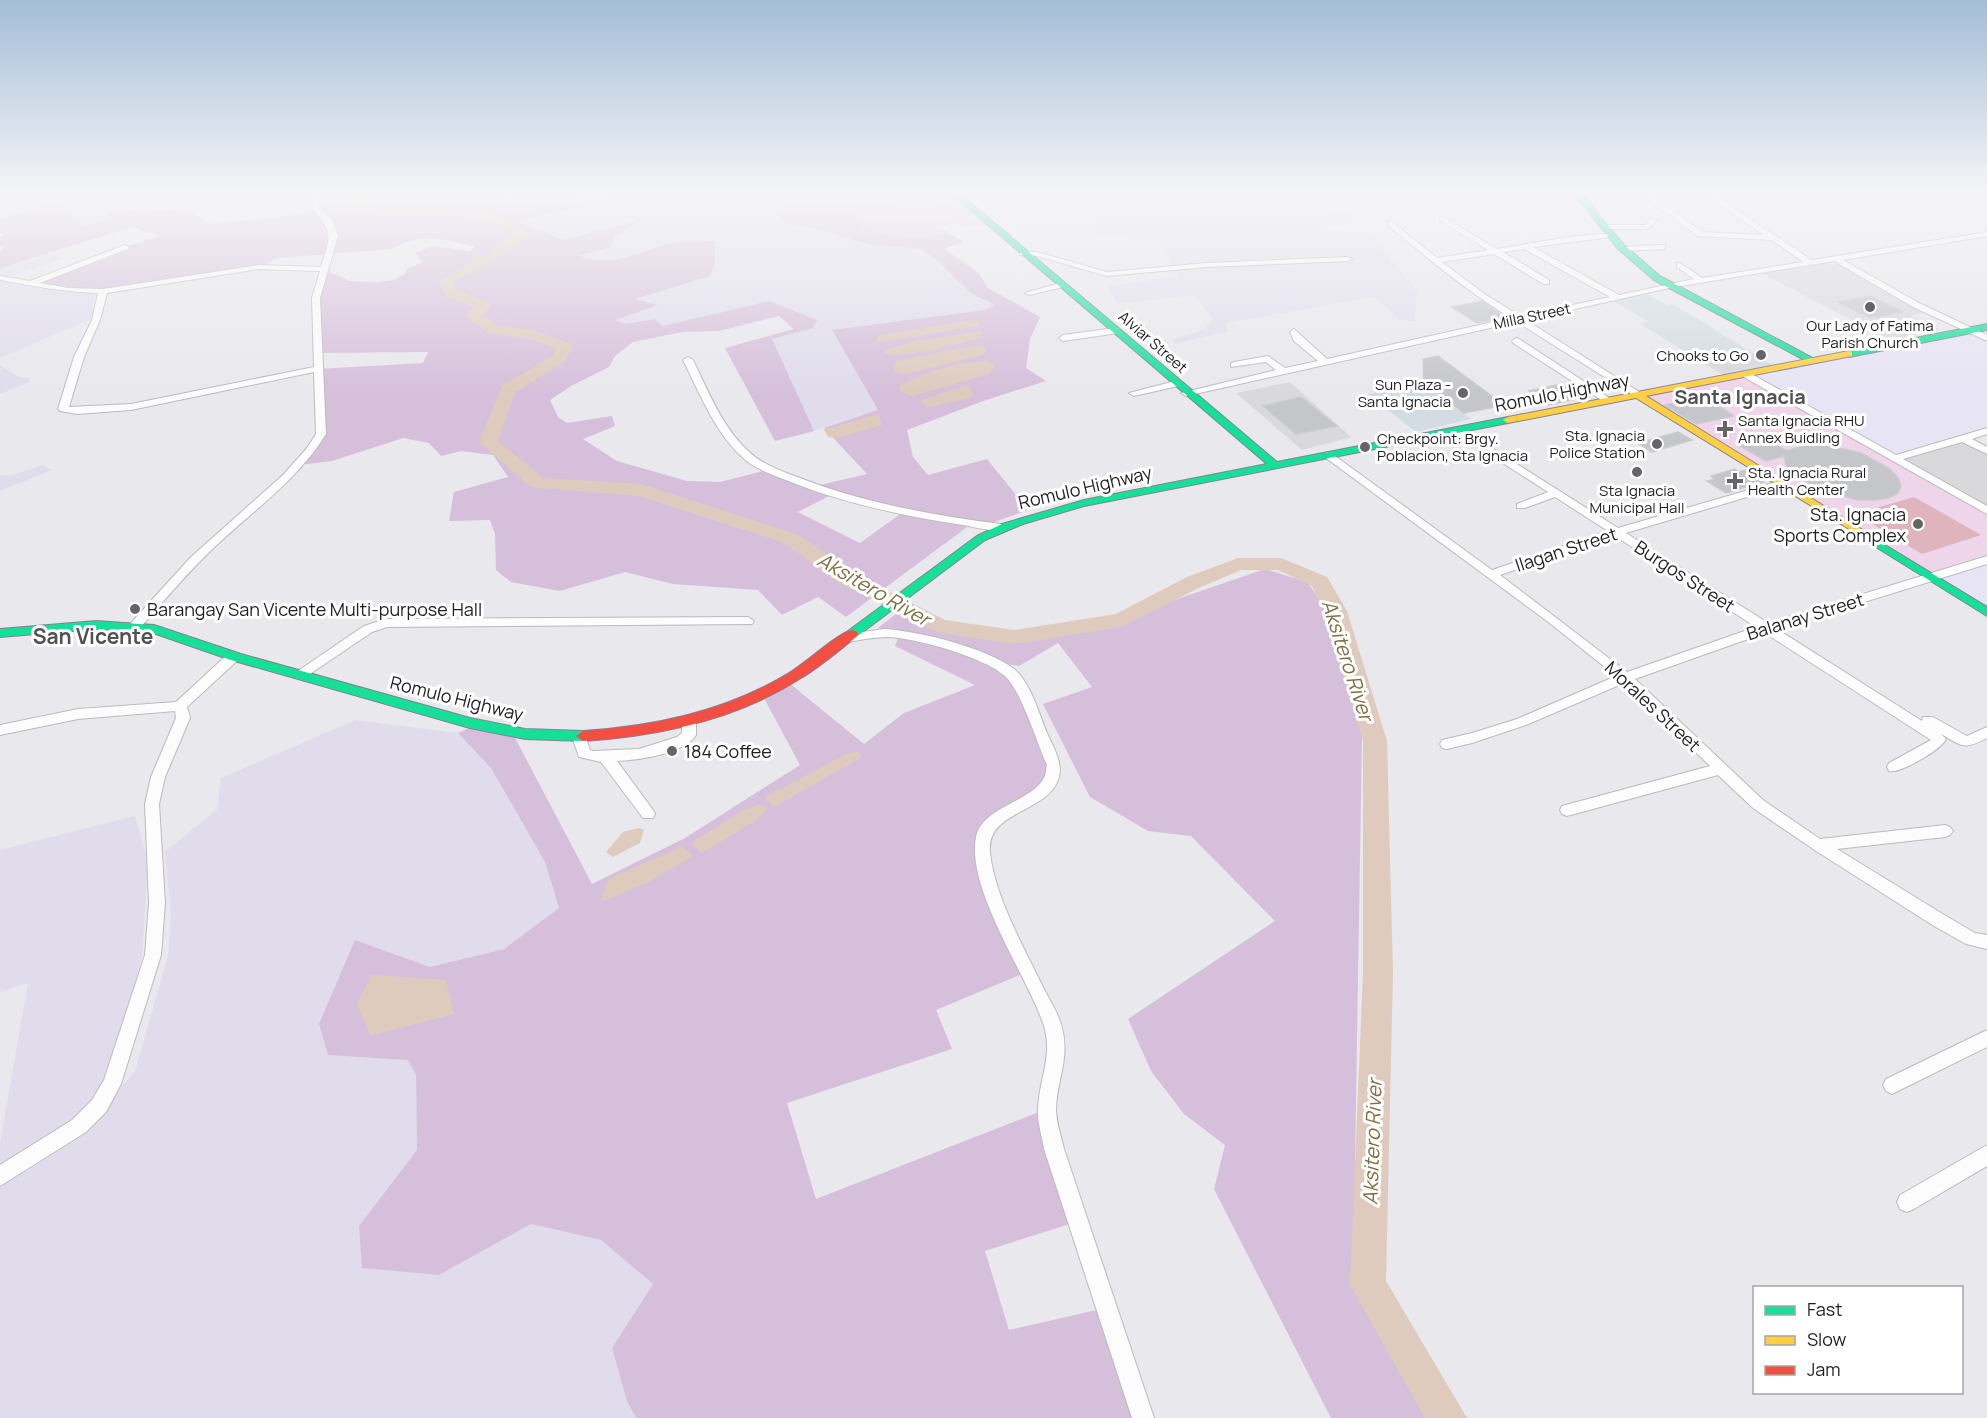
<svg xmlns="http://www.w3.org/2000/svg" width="1987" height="1418" viewBox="0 0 1987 1418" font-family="Manrope,sans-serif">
	<rect width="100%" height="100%" fill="#e8e8ed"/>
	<path fill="#d3dce2" d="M1646,294L1667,305L1673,304L1774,366L1723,375L1640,324L1648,321L1612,301Z
		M1422,383L1471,419L1416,432L1368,394Z"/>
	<path fill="#e7e4f5" d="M1972,333L1987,340V427L1894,454L1755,377Z
		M1987,560V612L1929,577Z"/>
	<path fill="#d9d9db" d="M1833,261L1883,291L1925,312L1911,316L1940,329L1890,340L1759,272Z
		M1290,382L1351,437L1302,450L1236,393Z
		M1963,438L1987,451V511L1894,459Z"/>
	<path fill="#e0dcec" d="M0,194H118L108,218L85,227L59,202L0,219Z
		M620,194H777L785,205L788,225L811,227L870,245L921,249L939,262L972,294L996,305L985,310L832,331L878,410L814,431L771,338L813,328L769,301L663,326L655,319L625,324L616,320L656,305L633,300L655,293L678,242L640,255L597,262L577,255L609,248L616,237L641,221L564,240L520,221L555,210L602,204Z
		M1066,194H1516L1535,204L1392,215L1367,212L1358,203H1326L1331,211H1354L1363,225L1321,226L1322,231L1369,232L1417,291L1415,321L1400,320L1374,297L1226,323L1228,331L1175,344L1173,339L1204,330L1213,319L1194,295L1117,304L1109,286L1179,276L1157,239L1017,233L1013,226L1094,225Z
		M55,253L62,259L11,277L0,276V268Z
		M0,281L70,292H95L91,319L0,358Z
		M0,365L18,377L29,378V382L0,394Z
		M42,465L52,470L0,491V475H13Z
		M355,720L458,733L491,767L545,862L559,908L504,949L430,967L355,940L416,1074L417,1151L359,1226L439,1275L531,1224L601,1240L653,1284L612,1348L627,1401L636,1418H0V1187L76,1140L135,1071L168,956L171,914L165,852L217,809L221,778Z
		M135,816L148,863L142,957L102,1101L37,1147L0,1166V1144L28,983L0,992V850Z"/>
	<path fill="#dfc9e9" d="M958,197L992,226H964L960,222L940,227L948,233C913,241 894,237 860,226L853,213Z"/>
	<path fill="#d6bfda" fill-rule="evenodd" d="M324,194H530L546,199L620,194C589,211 553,208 520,222L564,240L643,219L616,237L609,248L578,255C612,270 643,249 677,242C689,240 703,241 715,241V264L710,276L635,299L657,305L616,320L625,324L655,319L663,326L769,301L817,320L813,328L772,339L814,431L775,441L725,348L794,329L779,316L719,331L682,332L633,342L615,356L609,367L571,386L550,400L558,417L567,423L612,416L615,426L583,439L617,461L687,481L720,482L771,469L816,486L867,474L824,428L878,410L832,330L985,310L995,305L972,294L939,262L921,249L870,245L811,227L788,225L778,213L785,205L776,194H802L819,201L840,199L843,194H955L958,197L854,213L860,226C894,237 913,241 948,233L964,242L944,249L979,273L988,288L1040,317L1030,339L1026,368L1046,381L986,400L907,430L913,457L928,475L987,459L1028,510L986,525L946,521L967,527L846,617L818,597L782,615L758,590L673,584L625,572L560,591L511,582L496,570L495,534L490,520L449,521L454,492L508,477L493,455L461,451L441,456L429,443L403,438L332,461L299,465L321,434L317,369L423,363L428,352L316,353V298L323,269L349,281L378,282L394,280L406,273V269L422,262L415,253L432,246L469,251L475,247C444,239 421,232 392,249L278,258L259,267L98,290H69L29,284L125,247L160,236L133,227L0,268V252L4,246H0V236L4,235L0,233V219L59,202L85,227L108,218L113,207L143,212L184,208L209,224L297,215L321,209ZM835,493L903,512L860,543L798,512Z
		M1265,569L1307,582L1327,609L1362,736L1353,1279L1428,1418H1331L1214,1189L1225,1145L1184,1114L1151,1071L1128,1019L1275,921L1191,836L1148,831L1090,797L1043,704L1092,687L1058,643L1019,666L993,662L1022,690L1052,777L997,819L982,851L1027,972L936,1010L952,1049L787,1103L816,1199L1047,1109L1076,1222L985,1251L1009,1330L1105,1308L1145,1418H636L627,1401L612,1348L653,1284L601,1240L531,1224L439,1275L362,1268L359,1226L417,1150L416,1074L408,1060L328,1055L319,1024L355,940L430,967L504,949L559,908L545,862L491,768L458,733L476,725L515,738L592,884L685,838L800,765L764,698L789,683L864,744L904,713L975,685L895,646L900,634L878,628L901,610L940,626L1014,637L1113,621Z"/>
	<path fill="#efd5e9" d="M1744,375L1987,511V558L1929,576L1640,396Z"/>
	<path fill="#dfb4bd" d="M1914,497L1981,535L1922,554L1856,514Z"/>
	<path fill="#d7d7d9" d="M1741,350L1764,364L1722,372L1701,359Z"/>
	<path fill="#decbbe" d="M971,320H978L979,326L882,342L877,340L879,335Z
		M982,331L979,338C948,346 917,357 884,354L886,350L910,342Z
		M978,345L986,348L985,354L903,375L894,371L896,361Z
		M988,361L995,366L989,374L913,396L901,392L899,387C923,371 959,362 988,361Z
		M966,385L973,393L971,398L929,407L919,401Z
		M878,414L882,425L838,438L828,437L824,430Z
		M857,751L862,757L774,807L764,798L844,755Z
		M761,804L768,809L756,820L702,853L691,843L742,811Z
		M639,828L644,830L640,843L613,857L606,852L623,832Z
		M682,847L693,856L647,883L601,902L608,879Z
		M372,975L446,980L454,1014L370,1036L357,1003Z"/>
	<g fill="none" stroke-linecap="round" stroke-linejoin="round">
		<path fill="#decbbe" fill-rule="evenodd" d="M349,194H361L364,203L378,206L493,213L528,234L509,252L453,282L458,291L488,302L491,305L483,315L498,326L533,330L571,344L573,347L564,362L515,393L498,441L543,478L641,484L799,535L849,571L945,620L1014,630L1116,614L1187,577L1238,558H1281L1327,577L1347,611L1387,741L1393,973L1386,1281L1467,1418H1425L1350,1285L1363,973V741L1325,611L1312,586L1278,570H1241L1201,587L1121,627L1014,644L940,633L835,581L785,543L639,496L531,487L479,442L502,386L552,356L556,349L530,339L488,333L466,316L474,307L448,297L438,281L490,252L513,235L490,221L378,214L354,208Z"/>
	</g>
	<path fill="#c5c6ca" stroke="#c9cbd0" stroke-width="1.5" d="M1870,296L1903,312L1871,318L1838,302Z
		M1482,301L1505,317L1477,323L1452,307Z
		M1438,356L1504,405L1464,413L1424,382L1423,359Z
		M1561,384L1581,398L1548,405L1529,391Z
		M1301,397L1337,426L1296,434L1263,406Z
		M1704,397L1734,416L1696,424L1665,405Z
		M1678,432L1692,440L1652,452L1638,443Z
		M1763,437L1787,451L1810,444L1826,445L1861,453L1890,469L1898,478L1901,486L1898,493L1889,498L1875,500H1858L1821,490L1793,474L1786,465L1784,456L1766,461L1738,445Z
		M1735,469L1739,472L1745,470L1764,482L1726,493L1707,481L1715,479L1711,476Z"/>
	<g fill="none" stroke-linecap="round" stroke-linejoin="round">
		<g stroke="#bbbbbd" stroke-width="2">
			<path id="street" d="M315,194H322L320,209L332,220L338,236L320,298L326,434C298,479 258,507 220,542C190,569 165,600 138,630H130L128,627L130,624L191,557L283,475L307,448L316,434L314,372L131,410L77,414L60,411L58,409L74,357L92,320L98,293C64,292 33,286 0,280V276L30,281L125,245L129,247L128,249L40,283L69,288L103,289L259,265L321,267C330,236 335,234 312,209ZM259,269L320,271L312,298L314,367L131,404L69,407L84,357L100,320L107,293Z
				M1640,194H1648L1703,232L1764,235L1705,194H1713L1812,260L1987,232V236L1843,260L1919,303L1987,335V341L1913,307L1834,261L1669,288L1526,320L1641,393V397L1638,398L1517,322L1186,396L1181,393L1276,370L1266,362L1231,367V363L1234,362L1268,356L1285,368L1318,361L1294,341L1290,332L1294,329L1327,359L1511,318C1467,291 1428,259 1388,225V221H1391L1437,258L1488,250L1440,221V217H1443L1497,249L1569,237L1614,233L1615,235L1611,237L1533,247L1619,295L1694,279L1677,267V263H1680L1702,278L1803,262L1772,240L1698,236ZM1524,249L1610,297L1520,316L1486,295L1442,262L1494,254L1543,284H1549V280L1503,252Z
				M1651,218L1658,220L1648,229H1605L1601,227L1605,225H1646Z
				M1662,245H1665V249L1622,251L1618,249L1622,247Z
				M1023,251L1037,252L1107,272L1207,263L1348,257L1352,259L1348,261L1207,267L1107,276L1037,256L1020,255V251Z
				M1060,283L1064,285L1063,287L1029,295L1025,293Z
				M1115,328L1118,329V333L1063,341L1059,338L1063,335Z
				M1516,338L1519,339L1614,401L1606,403L1513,343L1512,341Z
				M688,357L693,360C708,391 722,426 747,450C761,464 781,471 800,478C864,503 932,515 1001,524L1007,527C998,534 974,527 963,525C904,516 846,504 791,482C777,477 761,471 749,463C717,438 701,396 683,360Z
				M1742,372H1748L1896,455L1987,428V434L1972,439L1987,447V454L1962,442L1903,459L1987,506V514L1742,376Z
				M1175,381L1180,384L1178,386L1134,396L1129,393Z
				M1460,428L1618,528L1776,482H1784V486L1626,533L1768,623L1987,556V564L1777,629L1922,721L1923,717H1933L1967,736L1987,727V738C1963,750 1964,747 1941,734L1946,739C1941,750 1900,774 1889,771L1887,767L1889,763L1931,740L1765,633L1635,679L1763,800L1820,839L1945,825L1950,827L1953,831L1950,835L1945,837L1837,849L1946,916L1975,933L1987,935V949L1966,944L1934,926L1813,849L1753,808L1718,775L1567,816L1562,814L1560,810L1562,806L1710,766L1624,683L1526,725L1472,743L1447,749L1442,748L1440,744L1442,740L1472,733L1517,719L1616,676L1547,621L1322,455L1327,452L1331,453L1492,570L1608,531L1555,497L1525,508H1517V504L1548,492L1456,433V429ZM1615,536L1756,627L1627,672L1500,575Z
				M748,617L754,621L752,624L387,627L372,632L304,678L299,679L292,675L364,626L386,619Z
				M885,629C919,631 987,648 1014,669C1031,683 1039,714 1047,733C1054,749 1064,764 1058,780C1046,813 986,811 990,852C994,895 1024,948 1043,987C1049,999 1057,1011 1061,1024C1071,1058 1057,1077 1056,1109C1056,1122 1061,1136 1064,1149L1154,1418H1132L1044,1149C1042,1136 1037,1121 1038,1109C1039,1078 1054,1055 1043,1023C1026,974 966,888 976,837C982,807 1031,802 1044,778C1046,775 1046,769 1047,765C1037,743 1022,693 1006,677C987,658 916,638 888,637C875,637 860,640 847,642L841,638L847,634Z
				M234,652L240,656L239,659L187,707L190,718L165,777L159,804L165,903L161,955L121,1084L106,1112L86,1132L0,1186V1165L72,1120L92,1100L104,1080L145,955L149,903L145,804L151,777L176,718L175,711L78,719L0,735V725L78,709L176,702L229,653Z
				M689,715L696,720V735C684,754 638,760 617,761L653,810L655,814L653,818H643L601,762L579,757L572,736L574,732H584L590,750L593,751L639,749L677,737L682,733V720Z
				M1987,1030V1047L1898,1091L1892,1094L1886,1091L1883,1085L1886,1079Z
				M1987,1145V1166L1914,1209L1907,1212L1900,1209L1897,1202L1900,1195Z"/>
		</g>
		<g stroke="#878196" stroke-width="2">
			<path id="fast" d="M952,194H960L1277,462L1508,417L1513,420L1508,423L1084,506L1023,524L985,540L856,637H848L846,634L848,631L977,536L1002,524L1084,500L1267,464Z
				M1574,194H1581L1624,245L1660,276L1818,361L1810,363L1654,280L1618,249Z
				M1987,324V330L1849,357L1844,354L1849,351Z
				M1862,531L1987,607V616L1858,536L1856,534Z
				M96,621L154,625L241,654L470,718L525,729L583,731L590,736L583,741L525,739L470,728L231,660L153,633L96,629L0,637V629Z"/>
		</g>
		<g stroke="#878196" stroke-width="2">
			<path id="slow" d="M1849,351L1852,352V356L1646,396L1866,532L1868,534L1862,537L1636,398L1508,423L1503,420L1508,417Z"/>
		</g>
		<g stroke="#878196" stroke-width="2">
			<path id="jam" d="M852,630L856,631L858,634L856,637C838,651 821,666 801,678C736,720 659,736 583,741L576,736L583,731C654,726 722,712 784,676C803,666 836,634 852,630Z"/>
		</g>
		<use href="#street" fill="#fcfcfc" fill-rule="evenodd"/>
		<use href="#fast" fill="#16e098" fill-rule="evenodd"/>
		<use href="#slow" fill="#ffcf43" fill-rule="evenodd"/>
		<use href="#jam" fill="#f24e42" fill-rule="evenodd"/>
	</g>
	<linearGradient id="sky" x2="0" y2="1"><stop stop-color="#a4bdd7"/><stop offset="0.49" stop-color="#f5f5f7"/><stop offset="1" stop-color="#f5f5f7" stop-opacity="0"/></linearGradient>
	<rect width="1987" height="393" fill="url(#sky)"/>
	<g fill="#656567" stroke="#fff" stroke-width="2">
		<circle cx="1870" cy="307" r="6"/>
		<circle cx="1761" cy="355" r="6"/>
		<circle cx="1463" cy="393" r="6"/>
		<path d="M1722 420h6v6h6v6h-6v6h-6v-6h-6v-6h6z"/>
		<circle cx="1657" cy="444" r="6"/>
		<circle cx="1365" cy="447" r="6"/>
		<circle cx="1637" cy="472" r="6"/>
		<path d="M1732 472h6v6h6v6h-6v6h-6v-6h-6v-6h6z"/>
		<circle cx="1918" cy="524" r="6"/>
		<circle cx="135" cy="609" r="6"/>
		<circle cx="672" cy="751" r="6"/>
	</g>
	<g text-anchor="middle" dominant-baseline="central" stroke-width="6" stroke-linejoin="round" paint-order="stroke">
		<g font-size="15" fill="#1f1f1f" stroke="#fff">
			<text transform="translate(1532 316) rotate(-12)">Milla Street</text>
			<text transform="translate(1153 342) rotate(41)">Alviar Street</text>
		</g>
		<g font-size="15" fill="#1f1f1f" stroke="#fff" text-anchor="end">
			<text x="1870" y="325" text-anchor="middle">Our Lady of Fatima<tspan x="1870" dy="17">Parish Church</tspan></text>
			<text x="1749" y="355">Chooks to Go</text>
			<text x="1451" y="384">Sun Plaza -<tspan x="1451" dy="17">Santa Ignacia</tspan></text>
			<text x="1738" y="420" text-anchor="start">Santa Ignacia RHU<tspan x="1738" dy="17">Annex Buidling</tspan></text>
			<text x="1645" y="435">Sta. Ignacia<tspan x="1645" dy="17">Police Station</tspan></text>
			<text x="1377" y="438" text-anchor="start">Checkpoint: Brgy.<tspan x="1377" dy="17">Poblacion, Sta Ignacia</tspan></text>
			<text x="1748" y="472" text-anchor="start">Sta. Ignacia Rural<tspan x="1748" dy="17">Health Center</tspan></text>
			<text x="1637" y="490" text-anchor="middle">Sta Ignacia<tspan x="1637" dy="17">Municipal Hall</tspan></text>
		</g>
		<g font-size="18" fill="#1f1f1f" stroke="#fff">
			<text transform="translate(1562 392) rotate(-11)">Romulo Highway</text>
			<text transform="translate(1085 487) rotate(-13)">Romulo Highway</text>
			<text transform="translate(1566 549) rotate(-18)">Ilagan Street</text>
			<text transform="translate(1685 576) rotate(33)">Burgos Street</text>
			<text transform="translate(1805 616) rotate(-17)">Balanay Street</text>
			<text transform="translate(457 698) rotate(14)">Romulo Highway</text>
			<text transform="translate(1653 706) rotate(43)">Morales Street</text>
		</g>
		<g font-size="18" fill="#1f1f1f" stroke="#fff" text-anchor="start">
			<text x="1906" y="514" text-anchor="end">Sta. Ignacia<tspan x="1906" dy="21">Sports Complex</tspan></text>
			<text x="147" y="609">Barangay San Vicente Multi-purpose Hall</text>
			<text x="684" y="751">184 Coffee</text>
		</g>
		<g font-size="20" font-weight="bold" fill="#525252" stroke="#fff">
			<text x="1740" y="396">Santa Ignacia</text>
		</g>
		<g font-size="20" font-style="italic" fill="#827042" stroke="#fff">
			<text transform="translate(874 589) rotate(30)">Aksitero River</text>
			<text transform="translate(1348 660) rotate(72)">Aksitero River</text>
			<text transform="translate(1372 1142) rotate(-88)">Aksitero River</text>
		</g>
		<g font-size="21" font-weight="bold" fill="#525252" stroke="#fff">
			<text x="93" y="636">San Vicente</text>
		</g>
	</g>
	<rect x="1753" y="1286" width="210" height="108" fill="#ffffff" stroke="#a5a5a5" stroke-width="1.5"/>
	<rect x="1765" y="1306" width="30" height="9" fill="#16e098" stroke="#a5a5a5" stroke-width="1.5"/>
	<text x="1807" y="1316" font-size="18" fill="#1f1f1f">Fast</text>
	<rect x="1765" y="1336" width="30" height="9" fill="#ffcf43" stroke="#a5a5a5" stroke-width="1.5"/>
	<text x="1807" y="1346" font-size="18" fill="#1f1f1f">Slow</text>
	<rect x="1765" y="1366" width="30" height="9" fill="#f24e42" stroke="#a5a5a5" stroke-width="1.5"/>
	<text x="1807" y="1376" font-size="18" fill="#1f1f1f">Jam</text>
</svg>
